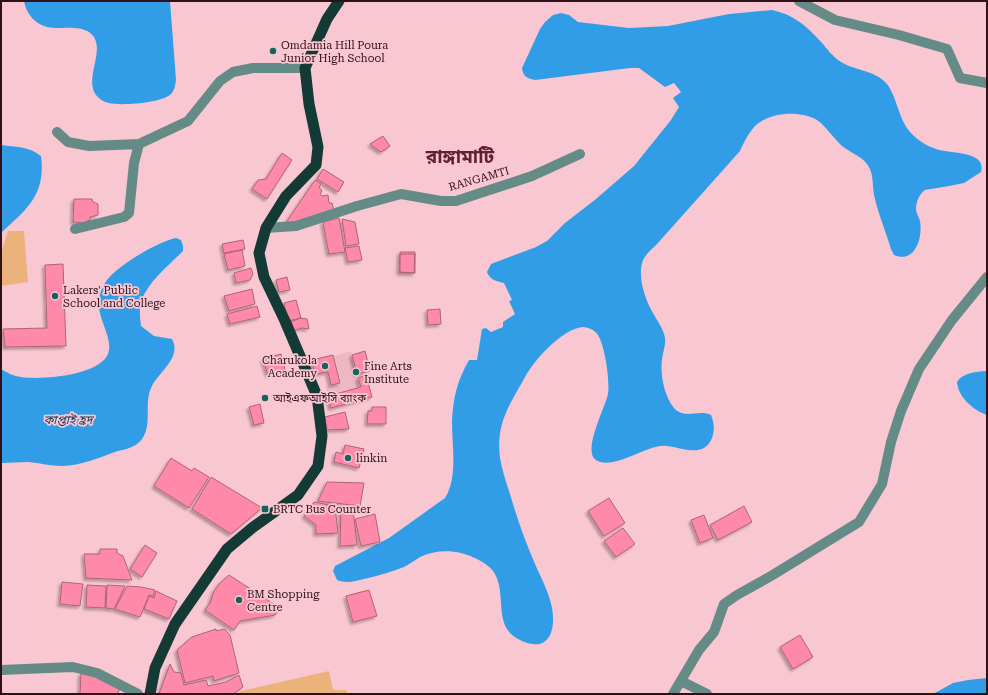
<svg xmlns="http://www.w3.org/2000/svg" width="988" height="695" viewBox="0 0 988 695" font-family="'Roboto Serif','Noto Sans Bengali',serif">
	<defs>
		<filter id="shadow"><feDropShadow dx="-2.5" dy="2.5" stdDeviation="1" flood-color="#0004"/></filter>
	</defs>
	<rect width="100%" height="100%" fill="#f9c7d2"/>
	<path fill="#edb8c3" d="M351,351L359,387L328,395L326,387L341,383L334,356Z"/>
	<path fill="#ecb27c" d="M8,231H24L28,282L1,286V252Z
		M329,671L333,690H346L348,694H239L241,691Z"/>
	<path fill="#329de7" d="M24,1H170L176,80C175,85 175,90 171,94C162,103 121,106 109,103C104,102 99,99 96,95C83,77 109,46 89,32C79,26 66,28 56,28C39,28 27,17 24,1Z
		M772,10C793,14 808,27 822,43C827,49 833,57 841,62C856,71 875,70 887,84C898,99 898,119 911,133C917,140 927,146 936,149C949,154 987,150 981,172L964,183L949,186L925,190C919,194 916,202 916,209C916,213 919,217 920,221C923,238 915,264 894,255L891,249C886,232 879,216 875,199C872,189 874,179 870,169C865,157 852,154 842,146C833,138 827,127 817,120C800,110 771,112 756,125C749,132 744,142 740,151L657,244C652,249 646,254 643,260C637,276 645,300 653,313C657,321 664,329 665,338C666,345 663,351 662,359C660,374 664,396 674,408C685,420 699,409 711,415C714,423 715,429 712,438C704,458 683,448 667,446C661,445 655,447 649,449C636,453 609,469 596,460C582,451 605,408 608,394C610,381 605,346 598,335C595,330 588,327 582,327C561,330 533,361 524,379C508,407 496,424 500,458C502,470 506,482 510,494C517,518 525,541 535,564C541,578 549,592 552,608C556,630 549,653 522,641C490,628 509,593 493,571C486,562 472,556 461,553C448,550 432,551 420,557C415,560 410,564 404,567C391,572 378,576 364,579C355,581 346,584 337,580L333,571L335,566L389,538L445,498C458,477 452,447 452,422C453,398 457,381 469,360H477L482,329L486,328L491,332L503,327V322L515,314L509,301L512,300L504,283C496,281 490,280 487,272L491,264L536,247L547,241L565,223L596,199L634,166L671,120L679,107L673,98L681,92L674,83L665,87L639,68H630L535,80C526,78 523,76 522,68L540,29L545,22L553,15L561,13L569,15L578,22L629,28L668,26L729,14Z
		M1,145C16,147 28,146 41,156C46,195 27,209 1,233Z
		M176,238L181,240L183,246V251C168,266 149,281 141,301C139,309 140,318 141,326L154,336L172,339C182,357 160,371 152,386C143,403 153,423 142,439C136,447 127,449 118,451C100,457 81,466 62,466C51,466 40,463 28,462C19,462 10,463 1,463V369C7,373 14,376 21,377C41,380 95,376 107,356C115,342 99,321 99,306C98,299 101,289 105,283C114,267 159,241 176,238Z
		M987,371V415C973,410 958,397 957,382C963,372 976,372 987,371Z
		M987,678V694H933L953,683L968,680Z"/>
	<path fill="#fe89a8" stroke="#ae6477" filter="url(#shadow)" d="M383,136L390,146L381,152L370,144Z
		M282,153L292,160L267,199L252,189L258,180L266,179Z
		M323,169L344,182L338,192L317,179Z
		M315,180L321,184L319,187L322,191L320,194L322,196L328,195L329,203H332L335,214L285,224Z
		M74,199H92L93,202L98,204V215L90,217V220L87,221L85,223L73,222Z
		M339,218L345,252L329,254L323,222Z
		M342,219L355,222L359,244L346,246Z
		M243,240L245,249L224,253L222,244Z
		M359,246L362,260L348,262L345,248Z
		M242,250L245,266L228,270L224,254Z
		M400,252H415V273H400Z
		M400,254H415L414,273L399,272Z
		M63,264L66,346L5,347L3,329L47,328L45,265Z
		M251,268L253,274L250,280L236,283L234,273Z
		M287,277L290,290L279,292L276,280Z
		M252,289L255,304L229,311L224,296Z
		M296,300L301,318L288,321L284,303Z
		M257,306L260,317L230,324L227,314Z
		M440,309L441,324L428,325L427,310Z
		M300,318L307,319L309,329L302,328L292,331L289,323Z
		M365,351L370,371L357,374L352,355Z
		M281,354L285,370L268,375L263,359Z
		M333,355L340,383L331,385L328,372L315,374L312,360Z
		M366,375L372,397L331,408L328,396L361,387L358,378Z
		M260,404L264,423L254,425L249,407Z
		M372,407H386V424H367L368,411H372Z
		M345,412L349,429L327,430L325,417Z
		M345,445L364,449L359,468L334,462L336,452L343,454Z
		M171,458L192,471L194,468L209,477L189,508L154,486Z
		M211,477L262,508L231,534L192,509Z
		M327,482L364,483L360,506L318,501Z
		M609,498L625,523L604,536L588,511Z
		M314,502L335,506L338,533L316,534V525L304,516Z
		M744,506L752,522L718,540L710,525Z
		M341,509H353L357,545L340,546Z
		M375,514L380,542L361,546L355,519Z
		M704,515L713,538L700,543L691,520Z
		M623,528L635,544L616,557L604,541Z
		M145,545L157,553L142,577L130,569Z
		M100,549H117V553L123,556L132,580L86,578L84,554H100Z
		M229,575L280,608L275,615L240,621L234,630L205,610L210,603L214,591L220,583Z
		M62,582L83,584L80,606L60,604Z
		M87,585L106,586L105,608L86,607Z
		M107,585L125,586L114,609L106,608Z
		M127,586L141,587L155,590L153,596L149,595L140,617L115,609Z
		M369,590L377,616L353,622L346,596Z
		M156,591L177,601L169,619L144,609L149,596L154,598Z
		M216,629V631L224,629L230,635L239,673L214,681L213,676L185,683L177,650L192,637Z
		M800,635L813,657L793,669L780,647Z
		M170,664L174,672L181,673L184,685L206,680L208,686L226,682L239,675L243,687L233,694H159Z
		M81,673L91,674L118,687L119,691L117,694H80Z"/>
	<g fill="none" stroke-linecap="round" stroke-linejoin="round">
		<path stroke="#648b85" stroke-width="10" d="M799,1L835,20L899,35L947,49L960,78L987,83
			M57,132L68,142L89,146L139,144L188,121L220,81L233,72L253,68H305
			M266,228L296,226L357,206L401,194L441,201H456L532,176L580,154
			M75,229L124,217L129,213L134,163L139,144
			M1,670L73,667L97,673L138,694
			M681,681L707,694
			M673,694L699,650L714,632L724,604L737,595L771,576L859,522L882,484L891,442L901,411L919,369L952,320L987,277"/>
		<path stroke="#143a36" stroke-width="11" d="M150,694L155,668L175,624L227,549L252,528L298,495L318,466L322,436L317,396L285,321L264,277L259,253L266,228L286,196L316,165L318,147L309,104L305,68L327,19L339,1"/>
	</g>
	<g fill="#17625a" stroke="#f9c7d2" stroke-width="1.5">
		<circle cx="273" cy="51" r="4"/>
		<circle cx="55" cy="296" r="4"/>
		<circle cx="325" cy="366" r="4"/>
		<circle cx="356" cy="372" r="4"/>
		<circle cx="265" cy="398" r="4"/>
		<circle cx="348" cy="458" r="4"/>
		<rect x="261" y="505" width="8" height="8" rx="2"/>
		<circle cx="239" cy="600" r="4"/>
	</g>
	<g text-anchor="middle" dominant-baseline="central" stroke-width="3.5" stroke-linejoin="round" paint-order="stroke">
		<g font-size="11" fill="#2d1018" stroke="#f9c7d2" text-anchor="start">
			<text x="281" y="45">Omdamia Hill Poura<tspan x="281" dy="13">Junior High School</tspan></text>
			<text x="63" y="290">Lakers' Public<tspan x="63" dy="13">School and College</tspan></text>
			<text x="317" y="360" text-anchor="end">Charukola<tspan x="317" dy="13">Academy</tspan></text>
			<text x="364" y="366">Fine Arts<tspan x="364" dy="13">Institute</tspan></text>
			<text x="273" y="398">আইএফআইসি ব্যাংক</text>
			<text x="356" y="458">linkin</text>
			<text x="273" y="509">BRTC Bus Counter</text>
			<text x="247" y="594">BM Shopping<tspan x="247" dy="13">Centre</tspan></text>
		</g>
		<g font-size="11" fill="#2d1018" stroke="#f9c7d2">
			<text transform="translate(479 179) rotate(-16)">RANGAMTI</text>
		</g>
		<g font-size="12" font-style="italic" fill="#113b59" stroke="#f9c7d2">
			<text x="68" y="420">কাপ্তাই হ্রদ</text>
		</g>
		<g font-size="19" font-weight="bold" fill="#622035" stroke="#f9c7d2">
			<text x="460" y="156">রাঙ্গামাটি</text>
		</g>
	</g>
	<rect width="988" height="695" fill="none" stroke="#2d1018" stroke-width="4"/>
</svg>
